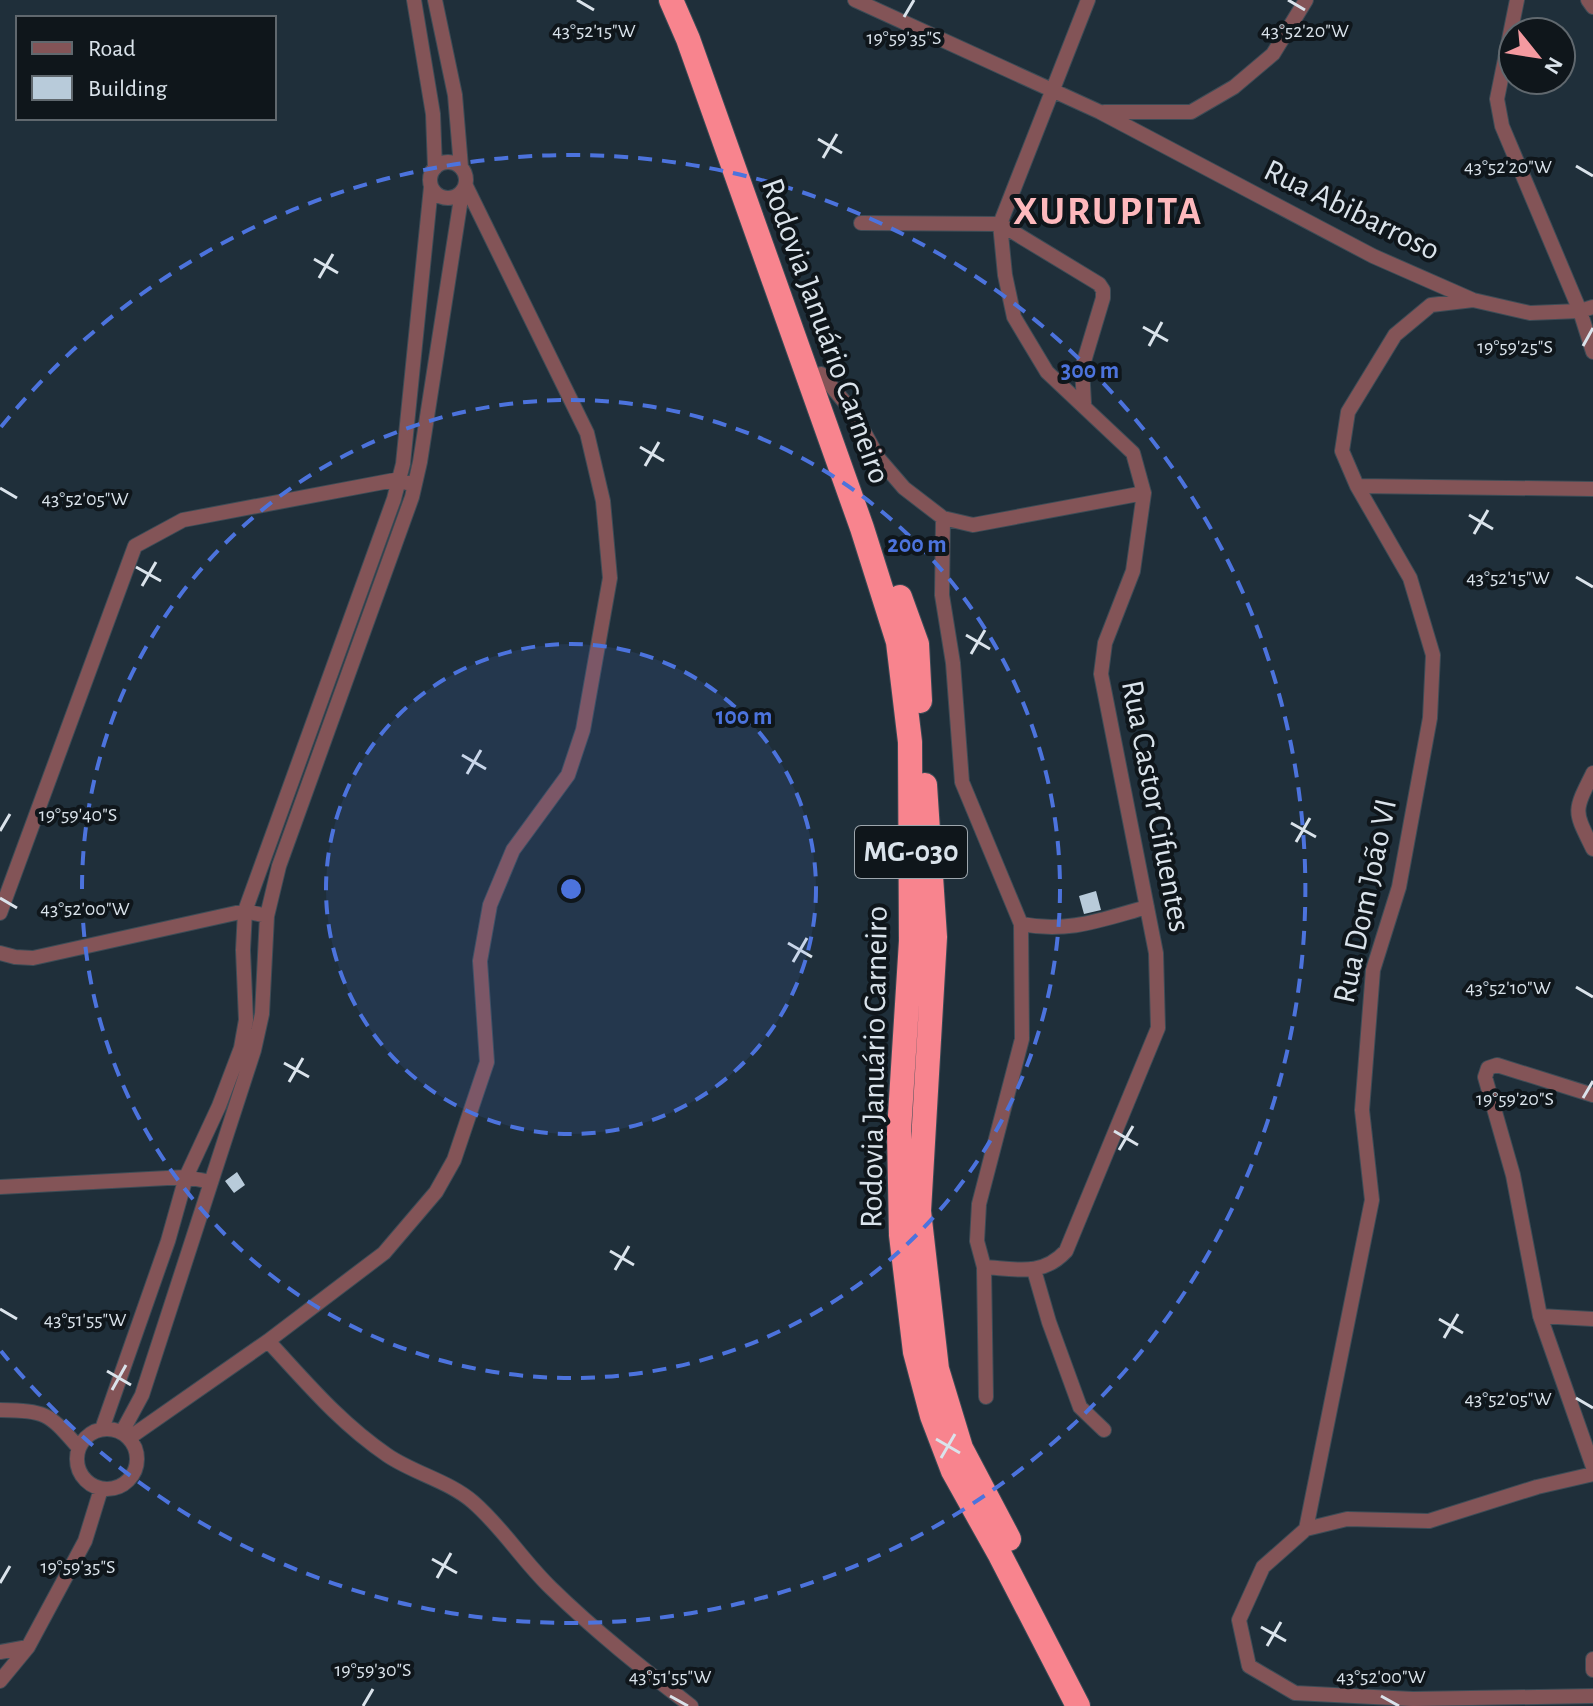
<svg xmlns="http://www.w3.org/2000/svg" width="1593" height="1706" viewBox="0 0 1593 1706" font-family="'Alegreya Sans',sans-serif">
	<rect width="100%" height="100%" fill="#1f2f3a"/>
	<path fill="#b8cbda" d="M1096,891L1101,910L1084,914L1079,896Z
		M237,1172L245,1185L234,1193L225,1181Z"/>
	<g fill="none" stroke-linecap="round" stroke-linejoin="round">
		<g stroke="#3d4c56" stroke-width="16">
			<path id="street" d="M414,0L433,114L435,168
				M435,0L455,95L461,167
				M855,0L1100,112L1373,256L1473,300L1530,313L1580,311L1593,307
				M1517,0L1497,99L1502,126L1580,311L1593,352
				M1588,0L1593,7
				M1104,112H1191L1234,87L1273,54L1306,0
				M430 180a18 18 0 1 1 36 0a18 18 0 1 1-36 0Z
				M861,223L1000,224L1099,284L1103,290V298L1082,368L1084,403
				M1473,300L1431,305L1395,335L1348,412L1342,451L1357,486L1410,578L1433,655L1430,718L1399,887L1373,970L1362,1110L1372,1200L1306,1529L1263,1567L1239,1620L1249,1666L1295,1693L1413,1699L1593,1696
				M821,374L853,412L879,459L904,488L943,518L973,525L1144,493
				M1357,486L1593,489
				M943,518L942,595L953,663L962,782L1021,924L1022,1039L979,1204L977,1241L984,1267L986,1397
				M1593,773C1573,813 1574,810 1593,849
				M0,913L135,546L183,520L400,479L407,483
				M1021,924C1069,933 1100,920 1147,907
				M0,953L15,957L33,958L245,911L267,916
				M1593,1095L1497,1065L1488,1068L1485,1077L1513,1175L1540,1316L1593,1467
				M0,1187L186,1177L211,1182
				M984,1267C1016,1269 1042,1277 1066,1251L1158,1028L1156,953L1101,674L1105,643L1133,571L1144,493L1133,453L1047,372L1014,317L1005,275L1000,224L1088,0
				M1034,1270L1049,1322L1080,1407L1104,1430
				M1540,1316L1593,1319
				M268,1341C307,1383 339,1422 387,1455C413,1473 449,1481 473,1502C503,1528 522,1560 551,1588C595,1631 643,1669 691,1706
				M0,1410C48,1411 48,1413 79,1448
				M77 1459a30 30 0 1 1 60 0a30 30 0 1 1-60 0Z
				M102,1429L168,1241L186,1177L219,1106L241,1048L246,1020L243,950L245,911L394,499L403,464L431,187
				M122,1432L142,1395L254,1050L262,1014L267,916L279,866L412,497L420,462L462,192
				M129,1438L268,1341L384,1253L436,1192L454,1160L487,1062L480,961L490,905L513,850L568,775L583,730L610,578L603,501L587,433L466,186
				M1306,1529L1347,1519L1429,1521L1537,1487L1593,1474
				M0,1652L28,1647
				M1593,1659V1670
				M0,1681L28,1647L85,1541L101,1489"/>
		</g>
		<g stroke="#3d4c56" stroke-width="26">
			<path id="highway" d="M671,0L688,39L862,528L898,642L910,742L911,941L899,1131L901,1235L915,1352L932,1416L953,1471L1000,1555L1078,1706
				M900,597L917,644L920,701
				M925,785L935,937L919,1211L937,1369L961,1448L1009,1539"/>
		</g>
		<use href="#street" stroke="#835457" stroke-width="14"/>
		<use href="#highway" stroke="#f8848e" stroke-width="24"/>
	</g>
	<path fill="none" stroke="#dae3eb" stroke-width="3" d="M577,0L594,10M1288,0L1305,10M904,17L914,0M818,139L842,153M823,158L837,134M1576,166L1593,176M314,259L338,273M319,278L333,254M1143,327L1168,341M1149,346L1162,322M1583,346L1593,328M640,447L664,461M645,466L659,442M0,488L17,498M1469,515L1493,529M1474,534L1488,510M136,567L161,581M1576,577L1593,587M142,586L156,562M966,635L990,649M971,654L985,630M462,755L486,769M467,774L481,750M1291,823L1316,837M0,831L10,814M1296,842L1310,818M0,898L17,908M788,943L812,957M793,962L807,938M1576,987L1593,997M284,1063L309,1077M289,1082L303,1058M1583,1098L1593,1081M1114,1131L1138,1145M1119,1150L1133,1126M610,1251L634,1265M615,1270L629,1246M0,1309L17,1319M1439,1319L1463,1333M1444,1338L1458,1314M107,1371L131,1385M112,1390L126,1365M1576,1398L1593,1408M936,1439L960,1453M941,1458L955,1434M432,1559L457,1573M437,1578L451,1553M0,1583L10,1566M1261,1627L1286,1641M1267,1646L1281,1622M670,1696L688,1706M1381,1696L1399,1706M363,1706L373,1689"/>
	<circle cx="571" cy="889" r="245" fill="#4c73dd" fill-opacity=".12"/>
	<g fill="none" stroke="#4c73dd" stroke-width="4" stroke-dasharray="14 10">
		<circle cx="571" cy="889" r="245"/>
		<circle cx="571" cy="889" r="489"/>
		<path d="M1 427A734 734 0 1 1 1 1351"/>
	</g>
	<g text-anchor="middle" dominant-baseline="central" stroke-width="8" stroke-linejoin="round" paint-order="stroke">
		<rect fill="#0f161b" stroke="#9da6ad" stroke-width="2" x="855" y="826" width="112" height="52" rx="6"/>
		<g font-size="30" font-weight="bold" fill="#dae3eb">
			<text x="911" y="852">MG-030</text>
		</g>
		<g font-size="32" fill="#dae3eb" stroke="#0f161b">
			<text transform="translate(1352 210) rotate(26)">Rua Abibarroso</text>
			<text transform="translate(826 331) rotate(70)">Rodovia Januário Carneiro</text>
			<text transform="translate(1156 806) rotate(79)">Rua Castor Cifuentes</text>
			<text transform="translate(1365 901) rotate(-78)">Rua Dom João VI</text>
			<text transform="translate(874 1067) rotate(-89)">Rodovia Januário Carneiro</text>
		</g>
		<g font-size="40" font-weight="bold" letter-spacing="2" fill="#feb9bd" stroke="#0f161b">
			<text x="1108" y="212">XURUPITA</text>
		</g>
	</g>
	<g font-size="20" text-anchor="middle" fill="#dae3eb" stroke="#0f161b" stroke-width="8" stroke-linejoin="round" paint-order="stroke">
		<text x="594" y="37">43°52'15"W</text>
		<text x="1305" y="37">43°52'20"W</text>
		<text x="904" y="44">19°59'35"S</text>
		<text x="1508" y="173">43°52'20"W</text>
		<text x="1515" y="353">19°59'25"S</text>
		<text x="85" y="505">43°52'05"W</text>
		<text x="1508" y="584">43°52'15"W</text>
		<text x="78" y="821">19°59'40"S</text>
		<text x="85" y="915">43°52'00"W</text>
		<text x="1508" y="994">43°52'10"W</text>
		<text x="1515" y="1105">19°59'20"S</text>
		<text x="85" y="1326">43°51'55"W</text>
		<text x="1508" y="1405">43°52'05"W</text>
		<text x="78" y="1573">19°59'35"S</text>
		<text x="373" y="1676">19°59'30"S</text>
		<text x="670" y="1683">43°51'55"W</text>
		<text x="1381" y="1683">43°52'00"W</text>
	</g>
	<circle cx="571" cy="889" r="12" fill="#4c73dd" stroke="#0f161b" stroke-width="4"/>
	<g font-size="24" text-anchor="middle" font-weight="bold" fill="#4c73dd" stroke="#0f161b" stroke-width="8" stroke-linejoin="round" paint-order="stroke">
		<text x="1090" y="378">300 m</text>
		<text x="917" y="552">200 m</text>
		<text x="744" y="724">100 m</text>
	</g>
	<rect x="16" y="16" width="260" height="104" fill="#0f161b" stroke="#60686e" stroke-width="2"/>
	<rect x="32" y="42" width="40" height="12" fill="#835457" stroke="#60686e" stroke-width="2"/>
	<text x="88" y="56" font-size="24" fill="#dae3eb">Road</text>
	<rect x="32" y="76" width="40" height="24" fill="#b8cbda" stroke="#60686e" stroke-width="2"/>
	<text x="88" y="96" font-size="24" fill="#dae3eb">Building</text>
	<g transform="translate(1537 56) rotate(120)"><circle r="38" fill="#0f161b" stroke="#60686e" stroke-width="2"/>
	<path d="M0-6L14 30L0 20L-14 30Z" fill="#f49aa0"/>
	<text y="-12" font-size="22" font-weight="bold" text-anchor="middle" fill="#dae3eb">N</text>
	</g>
</svg>
